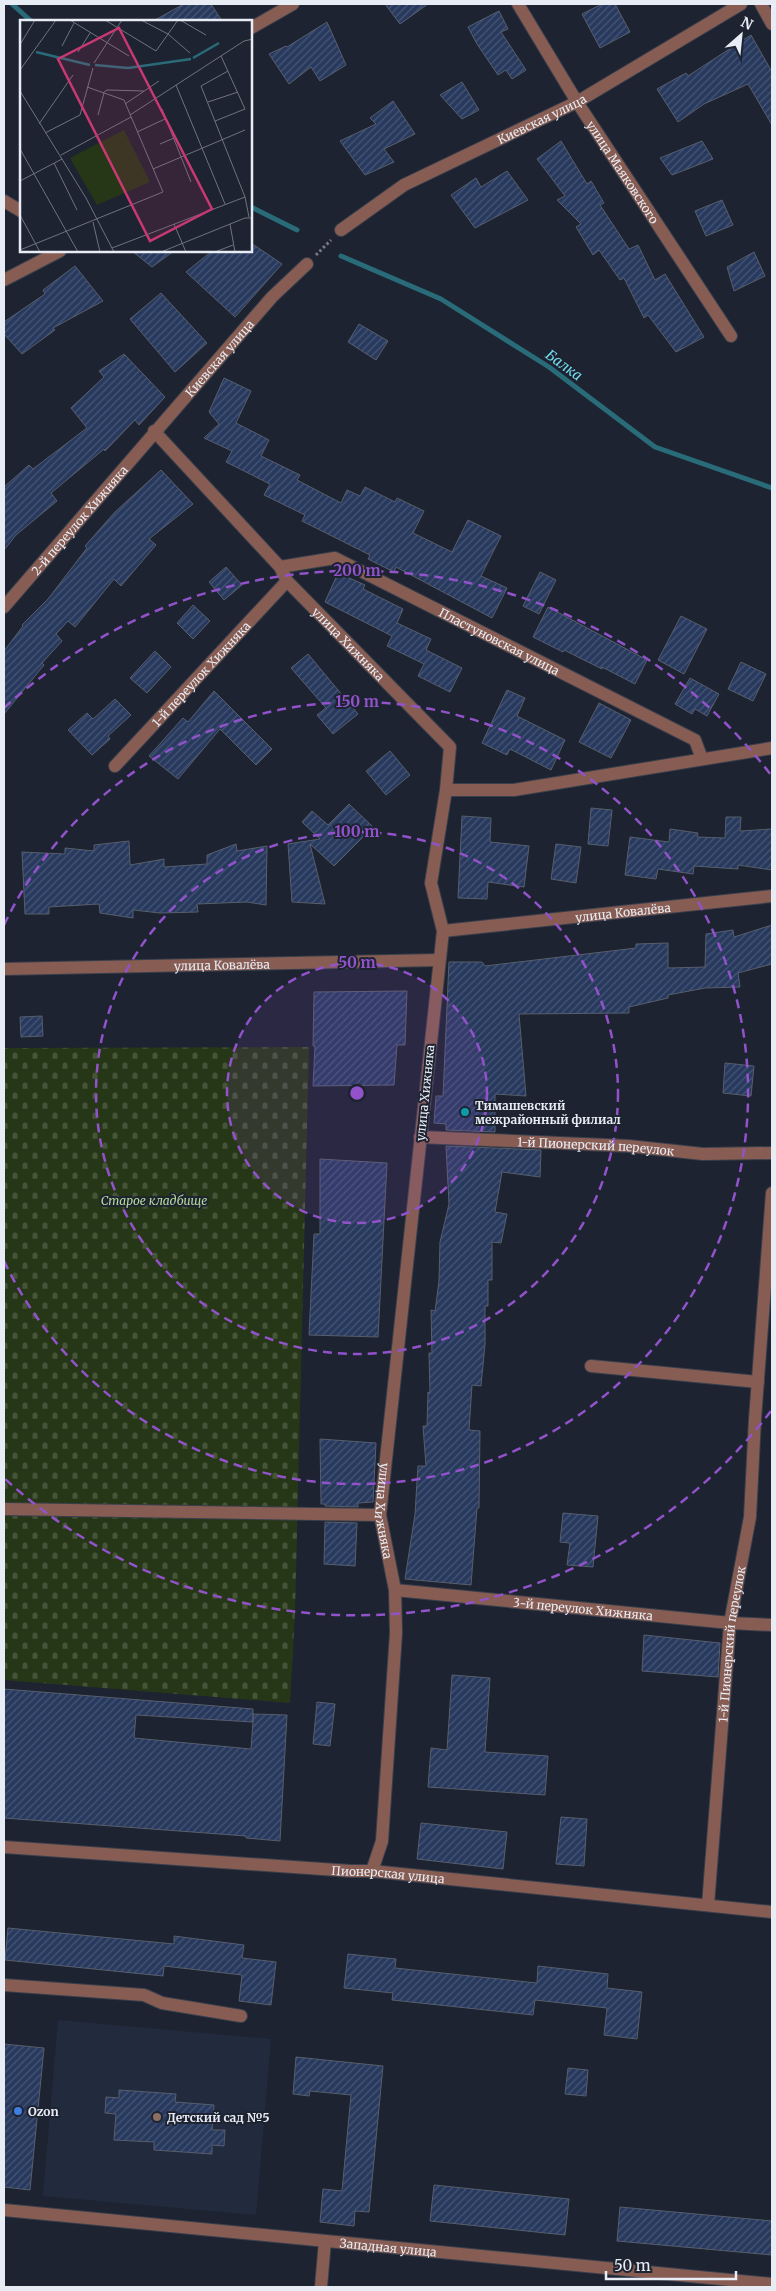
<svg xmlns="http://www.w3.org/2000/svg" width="776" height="2291" viewBox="0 0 776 2291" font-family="Merriweather,serif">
	<defs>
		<pattern id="cemetery-stones" width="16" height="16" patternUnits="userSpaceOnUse" patternTransform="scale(1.25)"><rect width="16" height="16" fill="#263717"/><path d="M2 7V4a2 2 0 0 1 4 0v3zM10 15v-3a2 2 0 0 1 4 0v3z" fill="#465439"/></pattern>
		<pattern id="building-hatch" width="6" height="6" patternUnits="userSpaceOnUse" patternTransform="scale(1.25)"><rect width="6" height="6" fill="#28395e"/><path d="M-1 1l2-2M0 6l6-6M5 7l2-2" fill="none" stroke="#475676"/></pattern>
	</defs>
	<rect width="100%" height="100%" fill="#1d2330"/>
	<path fill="#222b3d" d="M58,2020L271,2039L256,2215L43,2196Z"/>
	<path fill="url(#cemetery-stones)" d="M309,1047L295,1612L290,1703L4,1680V1048Z"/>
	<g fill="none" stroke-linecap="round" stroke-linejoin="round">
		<path stroke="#296b78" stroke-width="5" d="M12,4L31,21
			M251,207L297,230
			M341,256L441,299L549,367L655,447L772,488"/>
	</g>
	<path fill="url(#building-hatch)" stroke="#575e6d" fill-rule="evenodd" d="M184,4H211L222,21H153Z
		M385,4H428L400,24Z
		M602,4H615L630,32L600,48L582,14Z
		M499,11L508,29L501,32L526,70L512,79L506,70L498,75L477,44L468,27Z
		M327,22L346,65L320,81L311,67L289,84L269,54L286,46L287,47Z
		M751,35L772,72V125L748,84L704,104L678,122L657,89L686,73L688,76Z
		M462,82L479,110L462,119L440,95Z
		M393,101L415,134L384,149L394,162L365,175L340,141L376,124L370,118Z
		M561,141L587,184L591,181L604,203L600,205L629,249L638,245L655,280L665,274L704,337L676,352L648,315L644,318L624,278L620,280L599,250L593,255L576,227L581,224L557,200L565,196L537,159Z
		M702,141L713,159L672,175L660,158Z
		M507,171L528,200L475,228L451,195L476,178L481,187Z
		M722,200L733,225L706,236L695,211Z
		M251,243L282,264L235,317L186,272L212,251H251Z
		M132,251H174L152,267Z
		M754,252L765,276L734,291L727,267Z
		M75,266L103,301L53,328L55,330L22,354L4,334V322L45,294L43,290Z
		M161,293L207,343L175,372L130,319Z
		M359,324L388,341L376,360L348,342Z
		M124,354L165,397L139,425L135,420L105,451L104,449L51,493L57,501L16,535L4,550V487L29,465L33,469L87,428L71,408L104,377L99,371Z
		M224,378L251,391L236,423L269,440L261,456L300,475L297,480L341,503L347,490L360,496L365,487L395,502L397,498L424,511L413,533L452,552L468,520L501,536L481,576L507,588L492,618L396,567L394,572L368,559L370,555L302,521L305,515L264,495L270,484L226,462L232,451L204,438L219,424L209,412Z
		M161,470L193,504L149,539L156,545L121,586L114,579L75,627L68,621L56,634L62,641L42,663L44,665L4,714V651L23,626L22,625L48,599L87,548L85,546L115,512Z
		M226,567L242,585L224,600L209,582Z
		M540,572L556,580L539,614L523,606Z
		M338,573L365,585L363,589L403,609L397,623L431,639L426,650L462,668L450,692L418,676L424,664L387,646L392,636L325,602Z
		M193,605L210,621L193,639L177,623Z
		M548,607L647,660L635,684L602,667V669L564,650L563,652L533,637Z
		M681,616L707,629L684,674L658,660Z
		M155,651L171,667L147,693L130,678Z
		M308,654L358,714L333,734L317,715L326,708L291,668Z
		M741,662L766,674L753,701L728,689Z
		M690,678L719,694L707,716L695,709L692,714L675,704Z
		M507,690L525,698L517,716L565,740L551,770L510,749L507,755L482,743Z
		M214,691L272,749L256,765L220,729L178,779L149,756L183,718L188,722Z
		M115,699L131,715L108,736L110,739L92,755L68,730L87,713L93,719Z
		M599,703L631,720L611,758L579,742Z
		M390,751L410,775L386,795L366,771Z
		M349,804L373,827L334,866L310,844L325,904L292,902L288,844L320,839L302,822L312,811L328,825Z
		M591,808L612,810L608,846L588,844Z
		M462,816L491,818L490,842L529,846L524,887L488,882L487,899L458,898Z
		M726,817H741L740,831L772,829V870L738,865V869L694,866L693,874L658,869L656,879L625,875L630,837L669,842L670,829L698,833L697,837L725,838Z
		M129,841L130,865L164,859V867L207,864V855L236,844L237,851L267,846L266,905L247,902L197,904L198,912L160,913L133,910V918L100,913L99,904L49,907V914H25L22,852L65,854V848L94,851V845Z
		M556,844L581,847L576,883L551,879Z
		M772,925V964L738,973L740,987L705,988L668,995V998L629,1007V1013L519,1014L526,1096L495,1094V1132L446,1130V1124L434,1123L436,1096H443L449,962H482L485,966L636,948V944L668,943V968L705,967L706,934L733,930L734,937Z
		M407,991L405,1045H397L394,1085L313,1086L315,1046H313L314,992Z
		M42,1016L43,1036L21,1037L20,1017Z
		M725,1063L754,1066L751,1096L723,1093Z
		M446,1146L541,1150L540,1177L502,1172L495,1212L507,1214L501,1243L492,1242V1280H488V1306H485V1344L481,1386L472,1385L469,1430L480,1431L479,1508H477L471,1585L405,1579L415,1514L418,1466H426L423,1426H427L428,1392L430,1393L429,1353H432L431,1310L435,1311L439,1281L440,1242L449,1204Z
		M320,1159L387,1163L378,1337L309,1335L314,1234H320Z
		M320,1439L376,1443L373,1502L358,1503V1507L325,1506V1504H321Z
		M563,1513L598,1516L593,1567L567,1565L570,1543L560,1542Z
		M325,1522L357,1523L355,1566L324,1564Z
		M644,1635L720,1643L718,1677L642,1671Z
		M452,1675L490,1678L485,1752L548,1756L545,1795L428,1787L431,1748L447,1750Z
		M4,1689L253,1709V1722V1714L287,1715L280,1841L246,1838V1836L4,1818ZM136,1715L253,1722L251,1749L134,1738Z
		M317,1702L335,1704L330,1746L313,1744Z
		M561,1817L587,1819L584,1866L556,1864Z
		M421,1823L507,1832L503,1869L417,1859Z
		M8,1928L174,1944V1936L244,1945L242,1958L276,1962L271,2005L239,2001L242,1975L164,1966L163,1976L5,1960Z
		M348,1954L396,1959L395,1968L537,1983L538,1966L608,1974L607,1988L642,1992L637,2039L604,2035L607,2008L535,2000L533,2015L392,2000L393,1993L344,1988Z
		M4,2044L44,2048L30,2190L4,2187Z
		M296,2057L383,2066L369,2212L355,2211L354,2226L320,2222L323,2189L342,2191L351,2095L310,2091L309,2096L293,2094Z
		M568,2068L588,2070L586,2096L565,2094Z
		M119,2090L176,2094L175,2102L214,2105L212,2130H225L224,2146L212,2145V2154L154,2150V2142L114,2140L116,2114L105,2113L106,2097L119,2098Z
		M434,2185L569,2199L565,2235L430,2221Z
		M620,2207L772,2221V2255L617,2241Z"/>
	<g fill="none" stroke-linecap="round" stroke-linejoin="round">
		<g stroke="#393f4c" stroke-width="14">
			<g id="minor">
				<path id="s1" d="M518,4L577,102L731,336"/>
				<path d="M761,4L772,24"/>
				<path d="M251,28L293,4"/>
				<path d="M4,201L21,211"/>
				<path id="s2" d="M341,230L404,185L577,102L741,4"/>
				<path d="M4,280L60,251"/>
				<path id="s3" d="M154,431L280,567L287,581L450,747L446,790L431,883L443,931L380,1515L395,1590L396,1633L382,1841L372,1871"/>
				<path id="s4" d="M280,567L335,558L695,740L702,759"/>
				<path id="s5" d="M4,607L272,297L307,264"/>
				<path id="s6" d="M115,766L287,581"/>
				<path d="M446,790H514L772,748"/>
				<path id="s7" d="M443,931L772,896"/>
				<path id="s8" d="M4,969L439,960"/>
				<path id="s9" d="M420,1137L629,1146L703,1154L772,1153"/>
				<path d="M591,1366L758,1382"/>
				<path d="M4,1509L380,1515"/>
				<path id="s10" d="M395,1590L730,1623L772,1625"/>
				<path id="s11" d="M4,1847L351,1871H372L772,1912"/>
				<path id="s12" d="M708,1905L730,1623L750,1517L755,1419L772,1193"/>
				<path d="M4,1985L144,1995L162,2003L241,2016"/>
				<path id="s13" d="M4,2210L772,2284"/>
				<path d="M321,2287L325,2241"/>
			</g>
		</g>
		<path stroke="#767b86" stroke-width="3" stroke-dasharray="2.5 2.5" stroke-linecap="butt" d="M316,255L331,240"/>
		<use href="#minor" stroke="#875d53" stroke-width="12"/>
	</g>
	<circle cx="357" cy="1093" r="130" fill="#9152ca" fill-opacity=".12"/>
	<g fill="none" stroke="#9152ca" stroke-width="2.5" stroke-dasharray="9 6">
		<circle cx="357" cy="1093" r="130"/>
		<circle cx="357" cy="1093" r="261"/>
		<path d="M4 925A391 391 0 1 1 4 1261"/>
		<path d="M771 1411A522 522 0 0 1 4 1478M4 708A522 522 0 0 1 771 775"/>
	</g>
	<circle fill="#0f9aa8" stroke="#1d2330" stroke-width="2" cx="465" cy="1112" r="5"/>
	<circle fill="#3f7fe0" stroke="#1d2330" stroke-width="2" cx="18" cy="2111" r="5"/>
	<circle fill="#8d6e63" stroke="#1d2330" stroke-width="2" cx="157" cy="2117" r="5"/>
	<g text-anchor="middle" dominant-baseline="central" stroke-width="4" stroke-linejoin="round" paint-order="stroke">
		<g font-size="12" fill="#e8ecf5" stroke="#1d2330">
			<text stroke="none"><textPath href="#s2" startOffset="230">Киевская улица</textPath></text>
			<text stroke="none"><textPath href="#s1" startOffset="198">улица Маяковского</textPath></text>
			<text stroke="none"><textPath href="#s5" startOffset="329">Киевская улица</textPath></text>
			<text stroke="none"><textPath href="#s5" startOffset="115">2-й переулок Хижняка</textPath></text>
			<text stroke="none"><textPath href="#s4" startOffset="240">Пластуновская улица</textPath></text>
			<text stroke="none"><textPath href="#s3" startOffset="289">улица Хижняка</textPath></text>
			<text stroke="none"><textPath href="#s6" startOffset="126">1-й переулок Хижняка</textPath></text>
			<text stroke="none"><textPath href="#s7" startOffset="181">улица Ковалёва</textPath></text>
			<text stroke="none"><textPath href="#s8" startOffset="218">улица Ковалёва</textPath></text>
			<text transform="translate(425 1093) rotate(-84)">улица Хижняка</text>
			<text stroke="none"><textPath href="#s9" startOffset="176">1-й Пионерский переулок</textPath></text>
			<text stroke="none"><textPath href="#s3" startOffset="1204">улица Хижняка</textPath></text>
			<text stroke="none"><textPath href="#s10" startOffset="189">3-й переулок Хижняка</textPath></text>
			<text stroke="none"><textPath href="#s12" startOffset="262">1-й Пионерский переулок</textPath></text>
			<text stroke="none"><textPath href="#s11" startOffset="385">Пионерская улица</textPath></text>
			<text stroke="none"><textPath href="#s13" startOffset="386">Западная улица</textPath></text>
		</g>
		<g font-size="12" font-weight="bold" fill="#e8ecf5" stroke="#1d2330" text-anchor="start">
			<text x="475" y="1105">Тимашевский<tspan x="475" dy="14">межрайонный филиал</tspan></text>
			<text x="28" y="2111">Ozon</text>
			<text x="167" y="2117">Детский сад №5</text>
		</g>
		<g font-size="12" font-style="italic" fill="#b7dc99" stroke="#1d2330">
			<text x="154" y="1200">Старое кладбище</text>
		</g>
		<g font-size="14" font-style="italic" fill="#74daee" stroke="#1d2330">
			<text transform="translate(564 365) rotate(36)">Балка</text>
		</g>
	</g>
	<g transform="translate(20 20)">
		<rect width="232" height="232" fill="#1d2330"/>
		<path d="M104,110L130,162L77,185L50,138Z" fill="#263717"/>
		<path fill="none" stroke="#296b78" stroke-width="2.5" d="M16,32L70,45M173,38L199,23M75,45L108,48L171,39"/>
		<path fill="none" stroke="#6e737f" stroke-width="1" d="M50,0L109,36M85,0L136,31L158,0M121,0L148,14L170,33M160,0L186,15M1,23L15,0M42,26L54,3M58,32L70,13M74,43L102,0M0,50L36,0M208,51L181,66L225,177L229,197M156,65L205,184M0,71L66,178L94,232M83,73L87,70L124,71M188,82L218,72M105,84L139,61M142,89L171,162M78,95L84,73M110,95L224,21L233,19M195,101L225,89L201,36M19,104L53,55M117,112L145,99M25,113L60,95L73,48M140,124L154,118M0,129L58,232M41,135L111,97M34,143L57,190M133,149L225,110M0,161L42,139M0,195L20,232M73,202L80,232M154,204L166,232M210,204L215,232M92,228L225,177M0,230L143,172L104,80L67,67M141,232L225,198H233M195,232L213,225"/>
		<path fill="#c83872" fill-opacity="0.15" stroke="#c83872" stroke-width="2.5" d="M99,8L192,189L130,221L38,39Z"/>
		<rect width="232" height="232" fill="none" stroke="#e8ecf5" stroke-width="2.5"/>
	</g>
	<circle cx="357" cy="1093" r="8" fill="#9152ca" stroke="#1d2330" stroke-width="2.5"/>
	<g font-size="15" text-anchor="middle" font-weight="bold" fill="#9152ca" stroke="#1d2330" stroke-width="4" stroke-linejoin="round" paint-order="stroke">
		<text x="357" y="576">200 m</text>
		<text x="357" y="707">150 m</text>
		<text x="357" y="837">100 m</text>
		<text x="357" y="968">50 m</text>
	</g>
	<rect width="776" height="2291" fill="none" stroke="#e8ecf5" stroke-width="10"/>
	<g transform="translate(741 35) rotate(27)" stroke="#1d2330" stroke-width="4" paint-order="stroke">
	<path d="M0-4L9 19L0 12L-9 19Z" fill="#e8ecf5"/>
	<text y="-8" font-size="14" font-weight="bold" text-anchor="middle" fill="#e8ecf5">N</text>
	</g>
	<path d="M606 2271v8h130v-8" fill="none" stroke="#e8ecf5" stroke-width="2.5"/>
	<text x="614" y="2271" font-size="15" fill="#e8ecf5" stroke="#1d2330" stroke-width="4" paint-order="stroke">50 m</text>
</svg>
